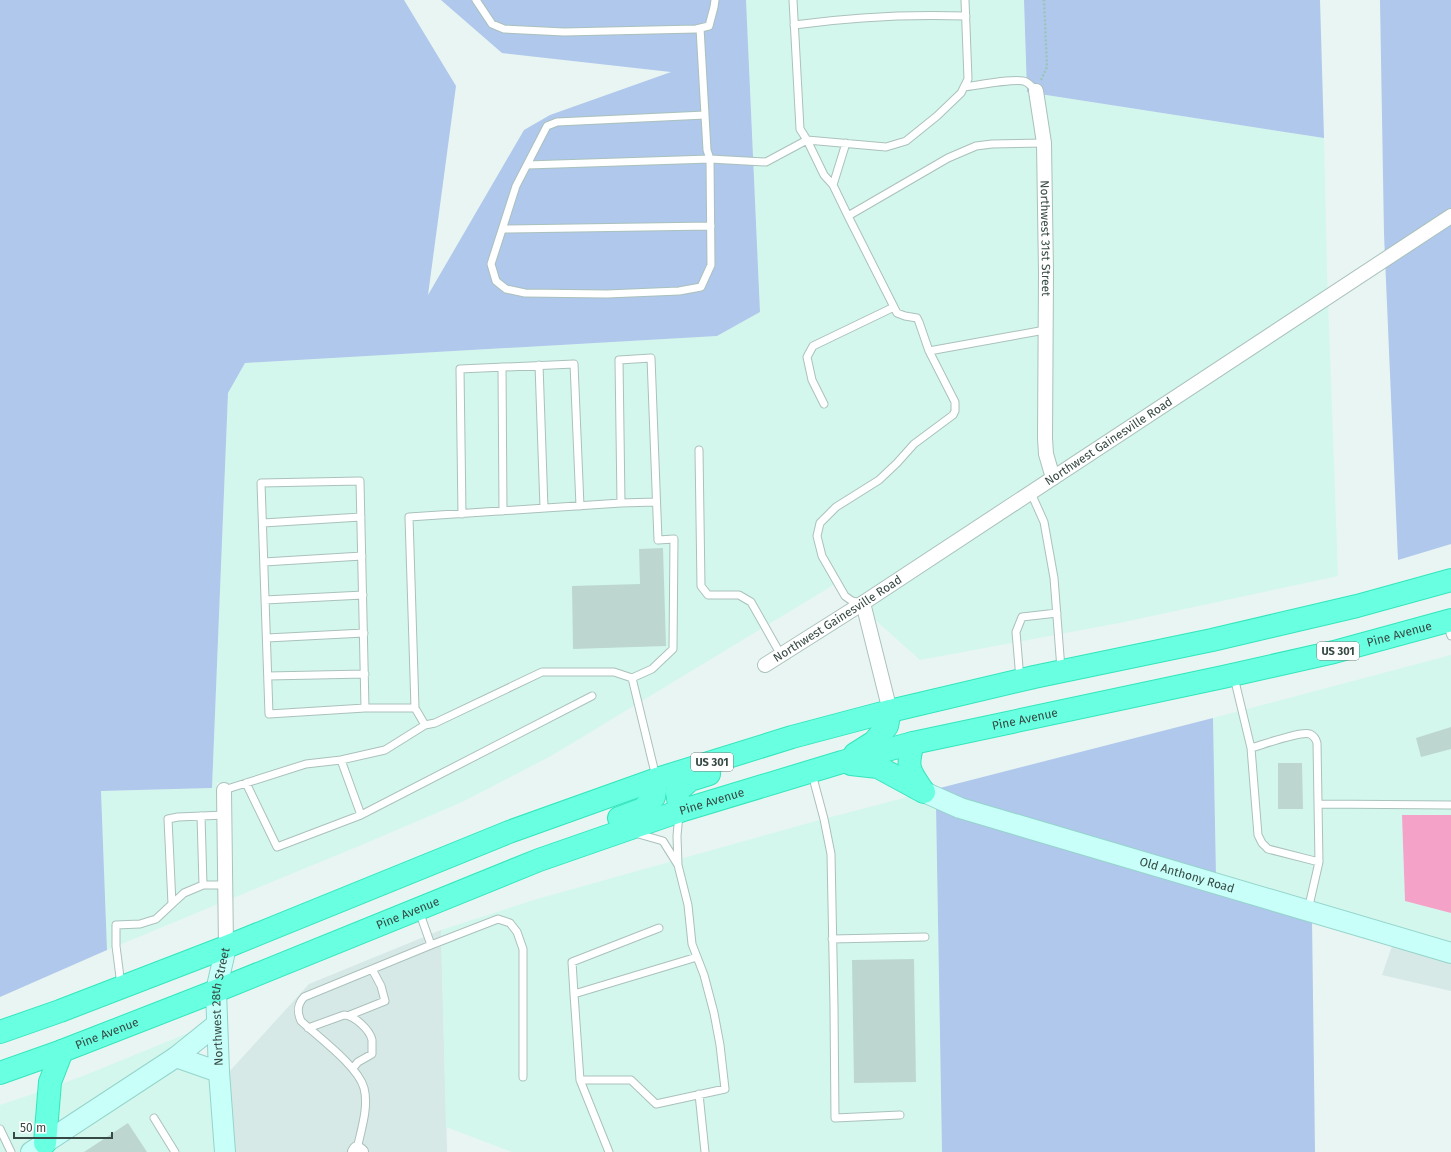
<svg xmlns="http://www.w3.org/2000/svg" width="1451" height="1152" viewBox="0 0 1451 1152" font-family="'Fira Sans',sans-serif">
	<rect width="100%" height="100%" fill="#e8f5f3"/>
	<path fill="#d6e9e6" d="M441,930L447,1152H233L228,1073L309,984Z
		M1393,943L1451,960V991L1382,975Z"/>
	<path fill="#d3f7ed" d="M746,0H1024L1027,92L1324,138L1327,272L1338,576L1119,623L920,660L835,584L551,756L462,802L359,846L233,898L232,783H217L218,904L107,950L101,791L212,788L228,392L245,363L717,336L760,312Z
		M1451,655V815H1402L1405,901L1451,913V946L1216,876L1213,718Z
		M915,795L936,805L942,1152H512L446,1127L441,930L537,899L816,821Z
		M203,1027L55,1129L58,1085L83,1076Z
		M176,1066L212,1076L217,1152H44Z
		M42,1091L39,1139L19,1152H0V1105Z"/>
	<path fill="#afc8eb" d="M0,0H404L456,86L428,295L524,130L550,115L671,72L502,53L441,0H746L760,312L717,336L245,363L228,393L212,788L101,791L107,950L0,997Z
		M1024,0H1320L1324,138L1027,92Z
		M1380,0H1451V544L1398,560L1384,234Z
		M1213,718L1216,876L963,802L936,789Z
		M936,805L1312,919L1315,1152H942Z"/>
	<path fill="#f4a2c8" d="M1402,815H1451V913L1405,901Z"/>
	<path fill="#bdd7d0" d="M663,548L666,646L573,649L572,586L640,584L639,549Z
		M1451,727V749L1421,757L1416,738Z
		M1278,763H1302L1303,809H1278Z
		M914,959L916,1082L854,1083L852,960Z
		M128,1123L147,1152H84Z"/>
	<g fill="none" stroke-linecap="round" stroke-linejoin="round">
		<g stroke="#aac1bc" stroke-width="9">
			<path id="lane" d="M476,0L492,24L504,29L564,32L696,29L709,26L714,7L715,0
				M793,0L800,129L807,140L886,147L906,141L937,116L961,93L968,79L965,0
				M794,25C851,17 908,14 966,16
				M700,28L707,150L710,159L766,162L807,140L824,175L833,185L848,216L897,313L905,316L917,318L919,322L929,351L955,402V411L953,415L914,444L897,463L879,480L836,507L820,523L817,536L822,556L845,596L852,601L861,603
				M964,87C975,86 1018,77 1026,82C1030,84 1033,88 1036,91
				M527,165L710,159L711,265L701,287L679,291L607,294L525,293L506,289L496,281L491,264L516,186L547,126L557,122L705,115
				M833,185L846,143
				M848,216L948,158L976,146L992,144L1044,143
				M503,229L711,226
				M929,351L1045,330
				M539,365L544,508
				M502,367L503,511
				M824,404L812,380L807,357L813,346L894,307
				M699,450L701,586L708,595H739L751,602L781,655
				M1031,493L1044,522L1054,578L1061,669
				M621,503L656,502
				M462,514L460,369L574,364L580,506
				M263,523L361,517
				M264,562L362,556
				M265,600L363,595
				M1447,624L1451,636
				M267,638L364,633
				M268,676L365,674
				M1234,677L1251,748L1258,835L1262,843L1268,849L1319,862L1308,910
				M632,678L614,672H542L435,723L425,725L415,708L409,517L621,503L619,360L651,358L658,540L674,539L673,649L652,669L632,678L656,777
				M1020,679L1016,632L1022,617L1057,613
				M365,708L360,481L261,483L269,714L365,708H415
				M1251,748C1262,745 1300,731 1310,734C1314,736 1316,739 1317,743L1319,862
				M341,760L361,815
				M812,774L824,819L831,854L834,1006L835,1118L900,1115
				M246,783L277,847L361,815L592,696
				M224,790L306,764L341,760L385,750L425,725
				M1318,804L1451,805
				M635,833L663,841L678,865L677,836L679,814
				M678,865L688,905L692,944L704,975L714,1013L720,1045L725,1089L656,1104L631,1080H580L574,994L697,957
				M203,885H225
				M172,904L184,893L203,885L201,816
				M832,939L925,937
				M431,945L498,919L510,923L517,932L523,949V1077
				M121,985L116,946V925L140,924L156,919L172,904L168,819L178,817L225,815
				M574,994L572,962L659,928
				M350,1015L385,1001L381,986L372,969
				M308,1028L344,1015C354,1015 370,1030 372,1040C372,1045 372,1050 372,1054L358,1062L353,1068
				M580,1080L609,1152
				M699,1094L705,1152
				M154,1118L175,1152
				M0,1129L11,1152
				M357,1149C361,1130 369,1107 364,1088C358,1066 318,1037 301,1021C297,1012 297,1005 304,997L431,945L419,911"/>
		</g>
		<g stroke="#aac1bc" stroke-width="16">
			<g id="street">
				<path id="s1" d="M1036,91L1044,143L1046,273L1045,438L1046,454L1053,478"/>
				<path d="M863,603L890,711"/>
				<path id="s2" d="M765,665L863,603L1451,216"/>
				<path d="M224,790L226,947"/>
				<path d="M355,1152L357,1149L361,1152"/>
			</g>
		</g>
		<g stroke="#94d4cb" stroke-width="22">
			<g id="secondary">
				<path id="s3" d="M924,792L960,808L1451,953"/>
				<path d="M176,1057L219,1072"/>
				<path d="M31,1152L176,1057L217,1024"/>
				<path id="s4" d="M225,1152L219,1072L216,991L226,947"/>
			</g>
		</g>
		<g stroke="#32e6bb" stroke-width="24">
			<g id="highway">
				<path d="M913,743C906,769 909,770 923,791"/>
				<path d="M855,754L874,742L887,726L890,711"/>
				<path d="M851,764L878,767L924,792"/>
				<path d="M680,811L677,792L690,780L709,774"/>
				<path d="M619,818L643,809L654,797L657,779"/>
				<path d="M0,1032L60,1011L226,947L509,832L657,779L792,737L890,711L1034,677L1212,640L1357,606L1451,580"/>
				<path id="s5" d="M0,1073L62,1051L216,991L539,860L680,811L842,762L913,743L1223,677L1334,652L1451,620"/>
				<path d="M45,1143L50,1082L62,1051"/>
			</g>
		</g>
		<path stroke="#9bc4bb" stroke-width="2.5" stroke-dasharray="2 2" stroke-linecap="butt" d="M1041,80L1047,67L1044,0"/>
		<use href="#lane" stroke="#fff" stroke-width="7"/>
		<use href="#street" stroke="#fff" stroke-width="14"/>
		<use href="#secondary" stroke="#c8fff9" stroke-width="20"/>
		<use href="#highway" stroke="#69ffe1" stroke-width="22"/>
	</g>
	<g text-anchor="middle" dominant-baseline="central" stroke-width="3" stroke-linejoin="round" paint-order="stroke">
		<g fill="#fff" stroke="#72807c" stroke-width="1">
			<rect x="1317" y="642" width="42" height="18" rx="3"/>
			<rect x="691" y="753" width="42" height="18" rx="3"/>
		</g>
		<g font-size="11" font-weight="bold" fill="#364944">
			<text x="1338" y="651">US 301</text>
			<text x="712" y="762">US 301</text>
		</g>
		<g font-size="12" fill="#364944" stroke="#fff">
			<text stroke="none"><textPath href="#s1" startOffset="148">Northwest 31st Street</textPath></text>
			<text stroke="none"><textPath href="#s2" startOffset="410">Northwest Gainesville Road</textPath></text>
			<text stroke="none"><textPath href="#s2" startOffset="86">Northwest Gainesville Road</textPath></text>
			<text stroke="none"><textPath href="#s5" startOffset="1470">Pine Avenue</textPath></text>
			<text stroke="none"><textPath href="#s5" startOffset="1086">Pine Avenue</textPath></text>
			<text stroke="none"><textPath href="#s5" startOffset="762">Pine Avenue</textPath></text>
			<text stroke="none"><textPath href="#s3" startOffset="276">Old Anthony Road</textPath></text>
			<text stroke="none"><textPath href="#s5" startOffset="438">Pine Avenue</textPath></text>
			<text stroke="none"><textPath href="#s4" startOffset="146">Northwest 28th Street</textPath></text>
			<text stroke="none"><textPath href="#s5" startOffset="114">Pine Avenue</textPath></text>
		</g>
	</g>
	<path d="M14 1132v6h98v-6" fill="none" stroke="#364944" stroke-width="2"/>
	<text x="20" y="1132" font-size="12" fill="#364944" stroke="#ffffff" stroke-width="3" paint-order="stroke">50 m</text>
</svg>
